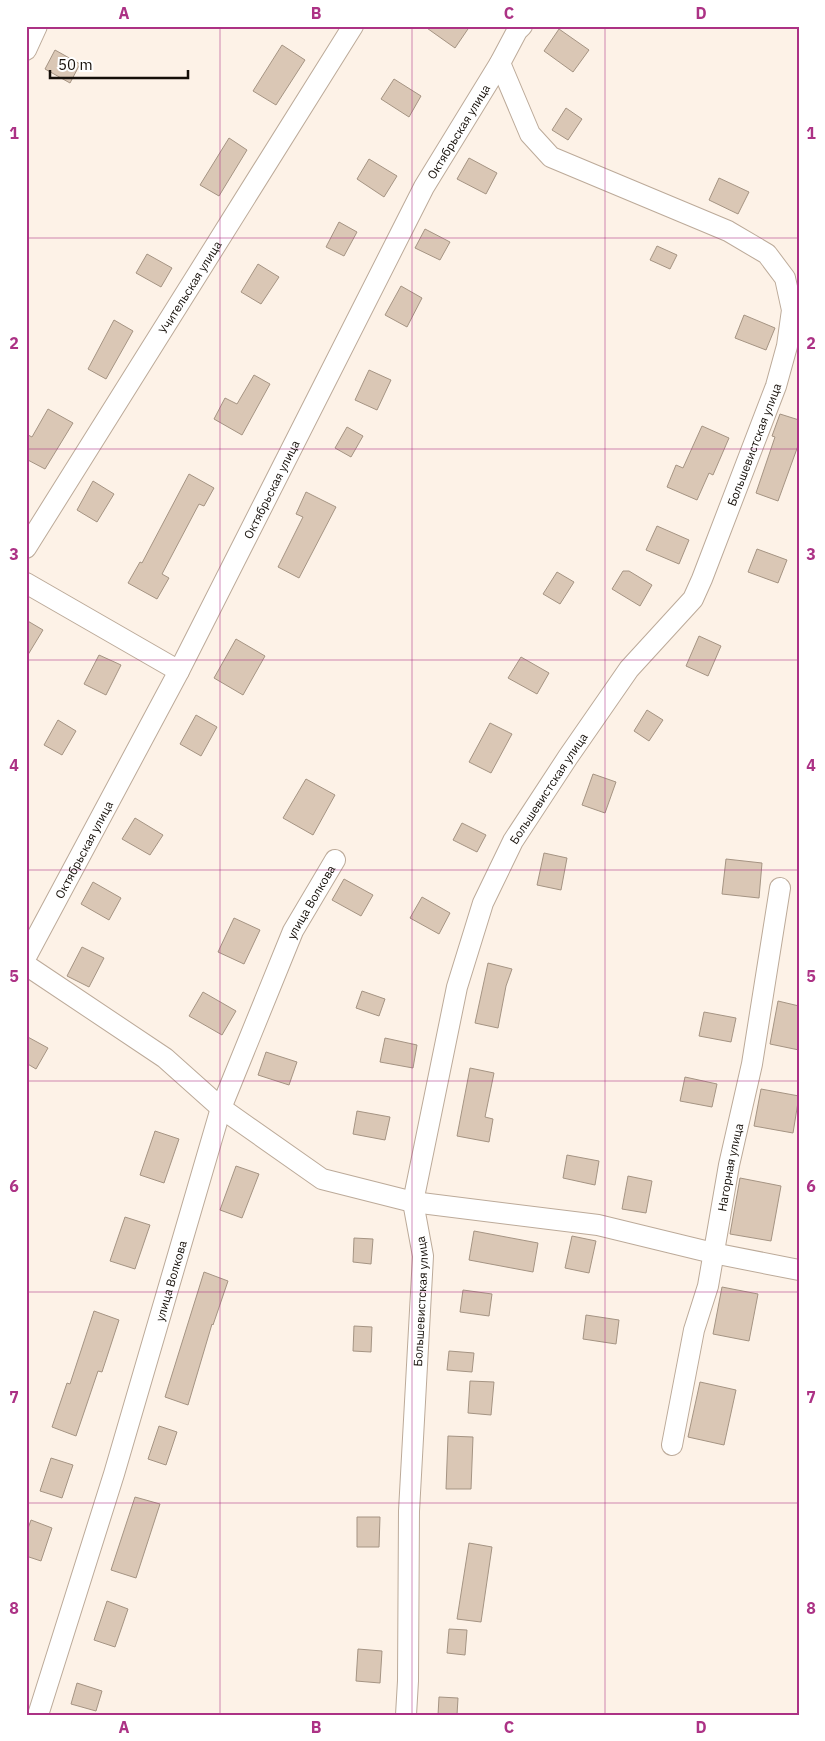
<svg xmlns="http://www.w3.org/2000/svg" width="825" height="1741" viewBox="0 0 825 1741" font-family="'IBM Plex Sans',sans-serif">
	<rect width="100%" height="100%" fill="#fdf2e7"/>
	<path fill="#dac7b5" stroke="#a59483" d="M424,26H470L455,48Z
		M559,29L589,50L573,72L544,51Z
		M282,45L305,60L276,105L253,91Z
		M55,50L80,64L70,83L45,69Z
		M394,79L421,96L409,117L381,99Z
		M566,108L582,119L568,140L552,130Z
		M229,138L247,150L219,196L200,185Z
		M469,158L497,173L486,194L457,179Z
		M369,159L397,176L384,197L357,179Z
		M719,178L749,192L738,214L709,200Z
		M339,222L357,232L344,256L326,247Z
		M425,229L450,242L440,260L415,248Z
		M657,246L677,255L670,269L650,260Z
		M147,254L172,268L161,287L136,273Z
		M258,264L279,277L261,304L241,292Z
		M401,286L422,298L407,327L385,315Z
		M744,315L775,328L766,350L735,338Z
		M114,320L133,331L106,379L88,369Z
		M369,370L391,380L377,410L355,400Z
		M254,375L270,384L242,435L214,419L225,398L237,404Z
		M48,409L73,423L45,469L26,459V434L32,437Z
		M780,414L799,420V443L778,501L756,493L775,437L772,436Z
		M702,426L729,438L713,475L709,473L697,500L667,487L676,465L683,468Z
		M347,427L363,436L351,457L335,448Z
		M189,474L214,488L204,506L199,504L162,574L169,578L157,599L128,583L140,562L142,563Z
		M93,481L114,494L97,522L77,510Z
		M306,492L336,507L299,578L278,567L303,517L296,514Z
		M657,526L689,540L679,564L646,550Z
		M757,549L787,560L778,583L748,572Z
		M623,571H629L652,585L640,606L612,589Z
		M557,572L574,582L560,604L543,594Z
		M26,620L43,630L26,658Z
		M699,636L721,646L708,676L686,666Z
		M236,639L265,656L243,695L214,678Z
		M99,655L121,665L106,695L84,684Z
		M521,657L549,673L537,694L508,678Z
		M647,710L663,720L649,741L634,731Z
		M196,715L217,727L201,756L180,744Z
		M58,720L76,731L62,755L44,745Z
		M490,723L512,734L491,773L469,762Z
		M593,774L616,782L605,813L582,805Z
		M306,779L335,795L313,835L283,818Z
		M135,818L163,835L150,855L122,839Z
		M462,823L486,835L477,852L453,840Z
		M544,853L567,858L561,890L537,885Z
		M726,859L762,863L759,898L722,894Z
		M344,879L373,895L361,916L332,900Z
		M93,882L121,898L109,920L81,904Z
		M422,897L450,913L439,934L410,918Z
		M234,918L260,930L244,964L218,952Z
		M82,947L104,958L89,987L67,976Z
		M488,963L512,969L506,986L498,1028L475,1023Z
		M362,991L385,999L379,1016L356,1008Z
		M203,992L236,1011L222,1035L189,1016Z
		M778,1001L799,1006V1050L770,1044Z
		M704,1012L736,1018L731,1042L699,1036Z
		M26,1036L48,1048L36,1069L26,1063Z
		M385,1038L417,1045L413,1068L380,1062Z
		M266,1052L297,1062L289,1085L258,1075Z
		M470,1068L494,1073L485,1117L493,1119L489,1142L457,1136Z
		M685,1077L717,1084L712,1107L680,1101Z
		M761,1089L799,1096L793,1133L754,1126Z
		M357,1111L390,1117L385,1140L353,1134Z
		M155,1131L179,1139L164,1183L140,1175Z
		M567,1155L599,1161L595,1185L563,1178Z
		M236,1166L259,1174L242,1218L220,1210Z
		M628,1176L652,1181L646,1213L622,1209Z
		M740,1178L781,1186L771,1241L730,1234Z
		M125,1217L150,1225L135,1269L110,1261Z
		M474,1231L538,1243L533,1272L469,1260Z
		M572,1236L596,1241L589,1273L565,1268Z
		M354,1238L373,1239L371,1264L353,1262Z
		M204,1272L228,1281L213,1325L212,1324L188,1405L165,1397Z
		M722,1287L758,1294L749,1341L713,1334Z
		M463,1290L492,1294L489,1316L460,1312Z
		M94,1311L119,1320L102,1372L98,1371L76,1436L52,1427L67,1383L70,1384Z
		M586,1315L619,1320L616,1344L583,1339Z
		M354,1326L372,1327L371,1352L353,1351Z
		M449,1351L474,1353L472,1372L447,1370Z
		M470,1381L494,1382L491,1415L468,1413Z
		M700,1382L736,1390L724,1445L688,1437Z
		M159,1426L177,1432L166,1465L148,1459Z
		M448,1436L473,1437L471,1489H446Z
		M51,1458L73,1465L62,1498L40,1491Z
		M135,1497L160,1504L136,1578L111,1570Z
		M357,1517H380L379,1547H357Z
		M31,1520L52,1528L41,1561L26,1556V1534Z
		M469,1543L492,1547L481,1622L457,1619Z
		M107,1601L128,1609L115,1647L94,1640Z
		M449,1629L467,1630L465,1655L447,1653Z
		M358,1649L382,1651L380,1683L356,1681Z
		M77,1683L102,1691L96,1711L71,1704Z
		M439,1697L458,1698L457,1715H438Z"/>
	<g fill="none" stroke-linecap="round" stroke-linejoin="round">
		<g stroke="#bcaa99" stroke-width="22">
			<g id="street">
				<path d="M26,50L37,26"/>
				<path id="s1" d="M26,548L353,26"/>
				<path d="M26,583L179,671"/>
				<path id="s2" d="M26,957L179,671L424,187L500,63L517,31L522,26"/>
				<path d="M26,965L165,1058L221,1108L322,1179L413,1202L598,1225L713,1253L799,1270"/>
				<path id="s3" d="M672,1445L694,1330L708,1286L729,1165L752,1064L780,888"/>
				<path id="s4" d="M38,1715L114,1474L221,1108L293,931L335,860"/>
				<path id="s5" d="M406,1715L408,1681L409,1511L423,1256L413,1202L457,987L483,903L513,841L568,757L629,669L693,599L702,579L776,386L787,346L792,310L785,278L767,254L728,231L551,157L530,134L500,63"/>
			</g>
		</g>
		<use href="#street" stroke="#fff" stroke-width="20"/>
	</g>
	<path fill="none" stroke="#ac3285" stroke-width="1" stroke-opacity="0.55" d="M220,26V1715M412,26V1715M605,26V1715M26,238H799M26,449H799M26,660H799M26,870H799M26,1081H799M26,1292H799M26,1503H799"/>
	<g text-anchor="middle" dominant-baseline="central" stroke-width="4.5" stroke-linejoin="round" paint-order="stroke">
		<g font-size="12" fill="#150f09" stroke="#fff">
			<text stroke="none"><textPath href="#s2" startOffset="932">Октябрьская улица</textPath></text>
			<text stroke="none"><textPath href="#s1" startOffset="308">Учительская улица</textPath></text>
			<text stroke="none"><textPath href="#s5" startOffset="1359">Большевистская улица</textPath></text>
			<text stroke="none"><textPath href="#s2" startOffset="528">Октябрьская улица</textPath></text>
			<text stroke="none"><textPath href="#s5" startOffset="954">Большевистская улица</textPath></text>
			<text stroke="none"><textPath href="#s2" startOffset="122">Октябрьская улица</textPath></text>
			<text stroke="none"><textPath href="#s4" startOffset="859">улица Волкова</textPath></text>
			<text stroke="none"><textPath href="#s3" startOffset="284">Нагорная улица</textPath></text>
			<text stroke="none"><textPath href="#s4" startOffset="454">улица Волкова</textPath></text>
			<text stroke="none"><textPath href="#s5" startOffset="414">Большевистская улица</textPath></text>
		</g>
	</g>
	<rect width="825" height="1741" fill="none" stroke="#ffffff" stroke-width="55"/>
	<path d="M50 70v8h138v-8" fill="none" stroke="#150f09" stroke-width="2.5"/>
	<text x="58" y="70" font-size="15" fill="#150f09" stroke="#ffffff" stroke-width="4" paint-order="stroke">50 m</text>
	<rect x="28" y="28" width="770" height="1686" fill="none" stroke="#ac3285" stroke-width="2"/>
	<g font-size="16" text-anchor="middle" font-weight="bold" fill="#ac3285">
		<text x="124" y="19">A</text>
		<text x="316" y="19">B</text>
		<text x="509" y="19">C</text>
		<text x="701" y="19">D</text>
		<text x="14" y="139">1</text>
		<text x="811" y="139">1</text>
		<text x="14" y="349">2</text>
		<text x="811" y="349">2</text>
		<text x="14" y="560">3</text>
		<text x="811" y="560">3</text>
		<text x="14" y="771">4</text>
		<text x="811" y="771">4</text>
		<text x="14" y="982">5</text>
		<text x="811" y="982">5</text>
		<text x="14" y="1192">6</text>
		<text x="811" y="1192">6</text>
		<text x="14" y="1403">7</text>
		<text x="811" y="1403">7</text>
		<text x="14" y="1614">8</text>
		<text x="811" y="1614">8</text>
		<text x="124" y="1733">A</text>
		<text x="316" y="1733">B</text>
		<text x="509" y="1733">C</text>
		<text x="701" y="1733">D</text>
	</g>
</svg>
